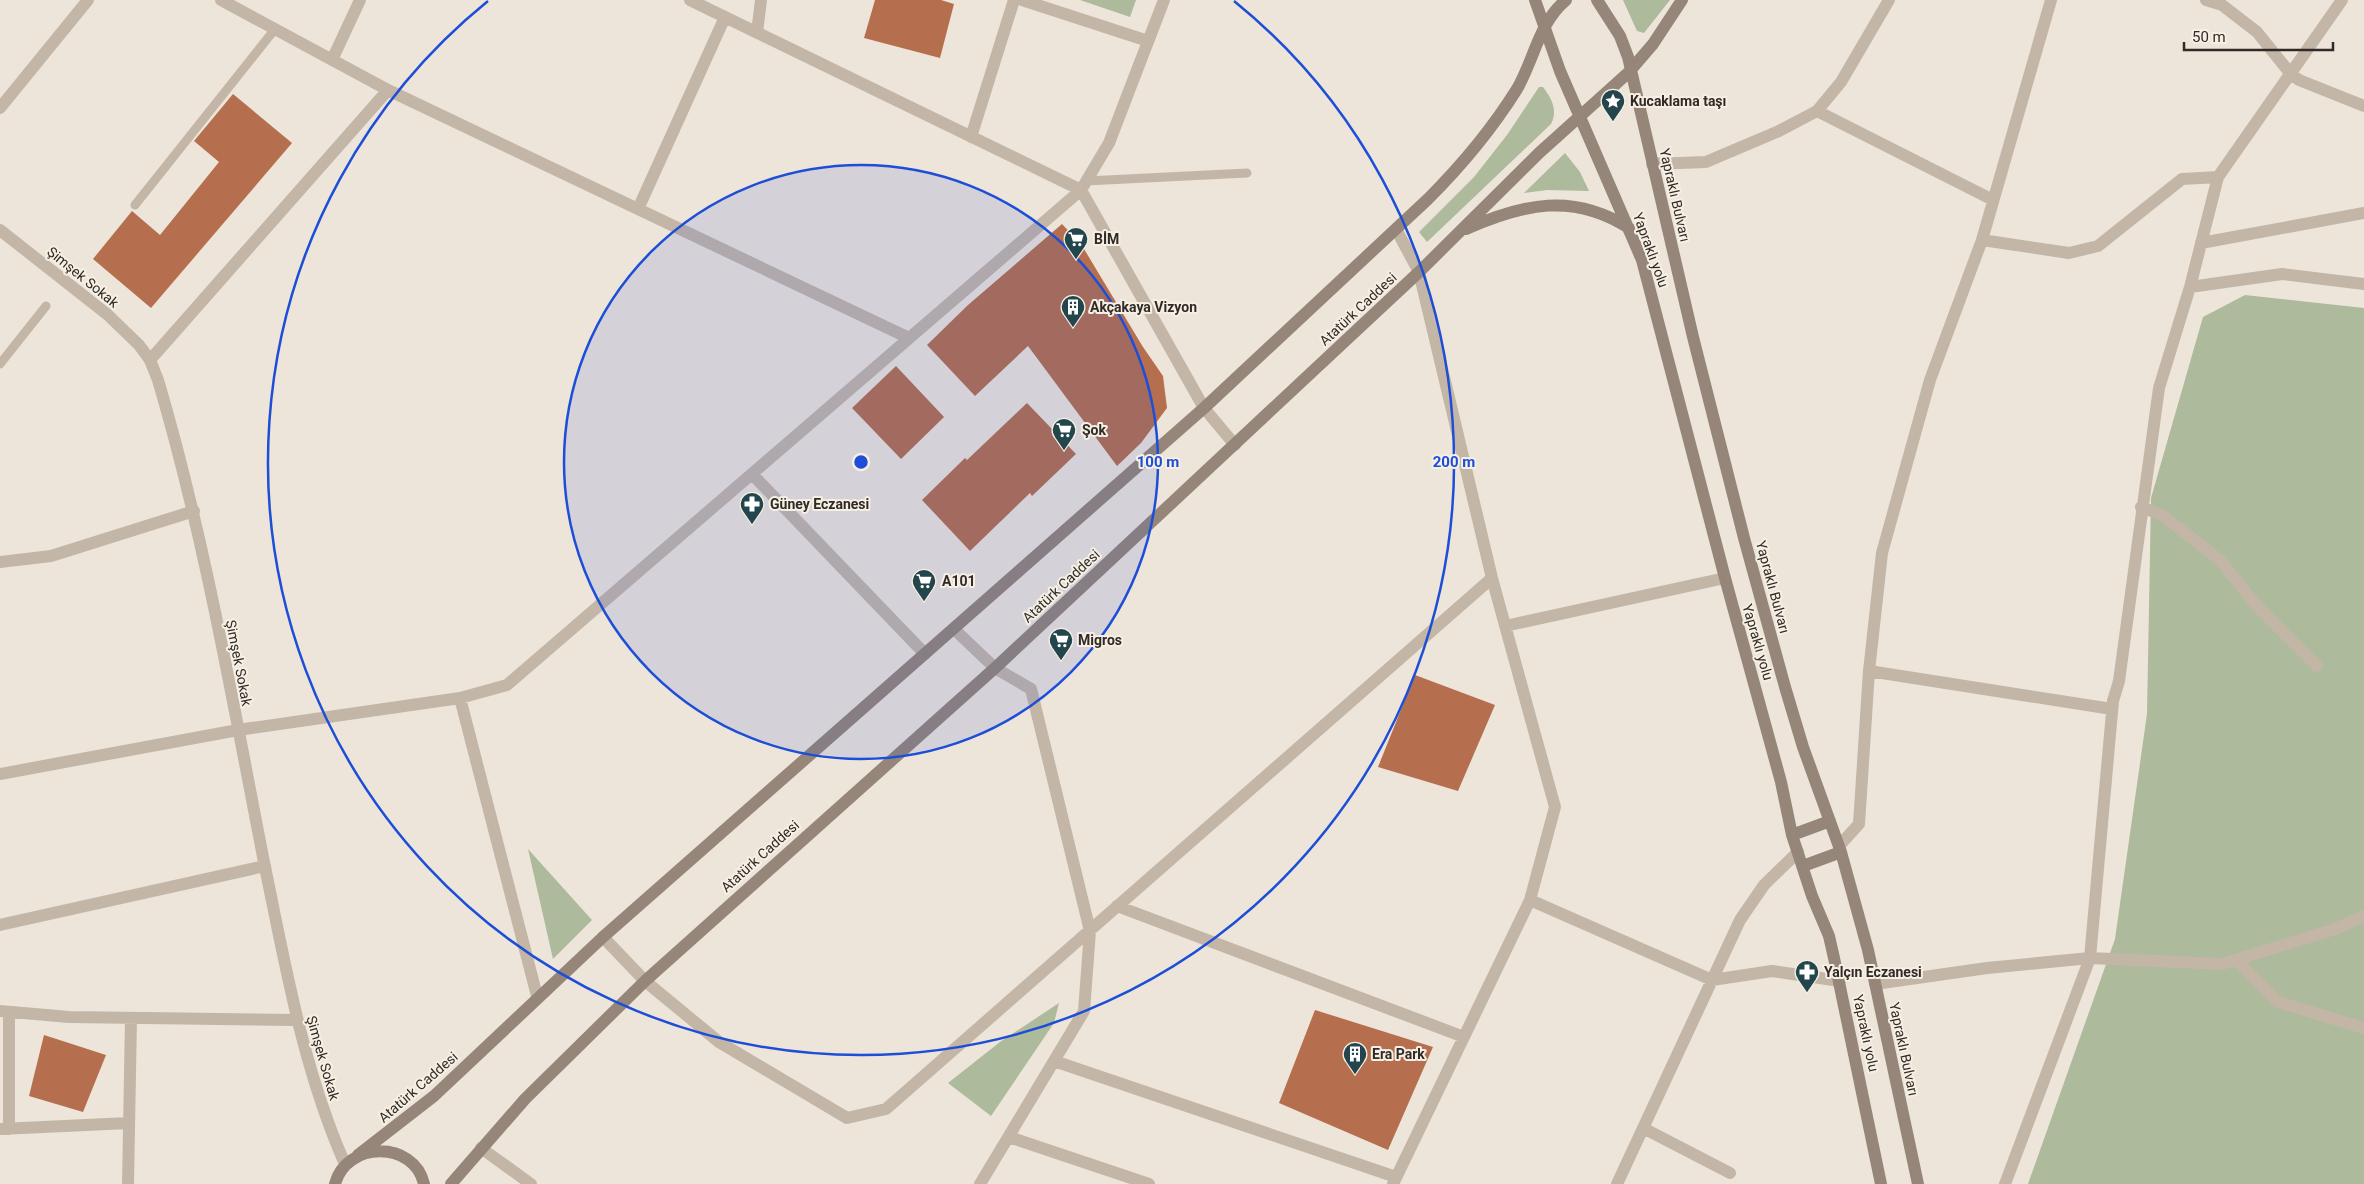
<svg xmlns="http://www.w3.org/2000/svg" width="2364" height="1184" viewBox="0 0 2364 1184" font-family="Roboto,sans-serif">
	<rect width="100%" height="100%" fill="#ede5d9"/>
	<path fill="#adba9b" d="M1080,0H1136L1130,17Z
		M1623,0H1670L1644,33L1637,31Z
		M1539,87H1543C1552,99 1558,110 1551,124L1427,242L1419,232L1474,177L1507,135Z
		M1565,153L1580,172L1589,191L1547,190L1524,193Z
		M2245,295L2364,308V1184H2028L2115,939L2147,714L2151,498L2203,317Z
		M528,849L592,920L553,959Z
		M1059,1003L1054,1023L991,1116L948,1083L1000,1042Z"/>
	<path fill="#b56f4f" d="M875,0H941L954,4L940,58L864,38Z
		M233,94L292,143L151,308L93,259L132,211L160,235L219,162L194,141Z
		M1062,224L1081,244L1143,347L1163,376L1167,408L1141,443L1117,466L1028,346L975,396L927,345L968,305Z
		M896,366L944,417L901,459L852,408Z
		M1027,403L1076,454L1032,496L1030,493L970,551L922,500L965,458L967,460Z
		M1415,675L1495,705L1458,791L1378,767Z
		M1315,1010L1433,1047L1388,1150L1279,1103Z
		M44,1035L106,1055L83,1112L29,1096Z"/>
	<g fill="none" stroke-linecap="round" stroke-linejoin="round">
		<path stroke="#c3b6a7" stroke-width="9" d="M1086,181L1247,173
			M135,205L275,29
			M0,364L46,306"/>
		<path stroke="#c3b6a7" stroke-width="12" d="M221,0L388,90L909,338
			M690,0L1081,190L1204,408L1235,445
			M1022,0L1148,41
			M2206,0L2222,5L2257,32L2290,73L2299,80L2364,106
			M757,33L761,0
			M332,60L360,0
			M1817,111L1993,200
			M971,137L1014,0
			M1652,164L1706,162L1779,131L1817,111L1841,82L1889,0
			M638,209L725,17
			M1982,240L2069,253L2098,246L2182,179L2218,177
			M2201,243L2364,213
			M2190,287L2282,274L2364,284
			M150,360L388,90
			M752,474L925,654
			M2141,507L2162,515L2221,561L2255,604L2317,666
			M0,562L51,556L194,511
			M1505,626L1725,578
			M954,629L995,668L1031,689L1090,931L1084,1011L980,1184
			M1869,671L2112,709
			M460,698L537,996
			M0,774L238,730L460,698L507,685L1081,190L1109,143L1164,0
			M1839,846L1859,824L1869,671L1882,553L1930,380L1982,240L2051,0
			M1530,900L1712,980L1772,971L1840,981
			M1117,906L1464,1037
			M0,925L265,866
			M603,937L645,981L719,1042L847,1118L886,1109L1492,578
			M2236,960L2278,1002L2364,1028
			M1875,984L1987,968L2090,958L2222,964L2335,929L2364,916
			M0,1011L69,1017L296,1020
			M1054,1061L1396,1177
			M1643,1128L1730,1173
			M0,1129L129,1123
			M9,1129V1012
			M1009,1137L1149,1184
			M481,1148L531,1184
			M128,1184L131,1018
			M1393,1184L1530,900L1555,807L1492,578L1419,272L1396,229
			M1617,1184L1740,920L1764,885L1798,852
			M2005,1184L2090,958L2113,701L2119,681L2159,388L2190,287L2218,177L2342,0"/>
		<path stroke="#c3b6a7" stroke-width="12" d="M0,108L88,0
			M0,230L108,315L139,345L150,360L158,380C205,539 233,704 265,867C286,968 303,1069 345,1164"/>
		<path stroke="#968679" stroke-width="12" d="M1535,0L1560,71L1642,260L1725,578L1781,782L1792,835L1812,896L1829,936L1834,958L1881,1184
			M1597,0L1620,36L1628,57L1693,337L1744,538L1785,687L1803,747L1841,852L1868,950L1918,1184
			M1466,229C1523,204 1573,192 1629,228
			M1792,835L1830,821
			M1803,866L1841,852
			M358,1155L434,1096L603,937L1204,408L1428,199C1461,166 1492,129 1517,89C1534,60 1539,22 1566,0
			M335,1184C346,1141 414,1140 424,1184
			M451,1184L525,1099L645,981L995,668L1419,272L1539,153L1628,73L1653,44L1682,0"/>
	</g>
	<circle cx="861" cy="462" r="297" fill="#1d4ed8" fill-opacity=".12"/>
	<g fill="none" stroke="#1d4ed8" stroke-width="2.5">
		<circle cx="861" cy="462" r="297"/>
		<path d="M1234 1A593 593 0 1 1 488 1"/>
	</g>
	<defs>
		<g id="sight-pin" transform="scale(1.25)"><path d="M0 17L-7.5 6A9.5 9.5 0 1 1 7.5 6Z" fill="#22464c" stroke="#f6efe4"/><path d="M0-6L1.8-2.2L6-1.7L2.9 1.2L3.7 5.4L0 3.3L-3.7 5.4L-2.9 1.2L-6-1.7L-1.8-2.2Z" fill="#fff"/></g>
		<g id="supermarket-pin" transform="scale(1.25)"><path d="M0 17L-7.5 6A9.5 9.5 0 1 1 7.5 6Z" fill="#22464c" stroke="#f6efe4"/><path d="M-6-5.5h2.5l.6 2H6L4.5 2H-2.5L-4.4-4H-6ZM-1.5 3.2a1.3 1.3 0 1 0 .1 0ZM3 3.2a1.3 1.3 0 1 0 .1 0Z" fill="#fff"/></g>
		<g id="building-pin" transform="scale(1.25)"><path d="M0 17L-7.5 6A9.5 9.5 0 1 1 7.5 6Z" fill="#22464c" stroke="#f6efe4"/><path d="M-4-6H4V6H1V3H-1V6H-4ZM-2.5-4.3h1.7v1.8h-1.7ZM.8-4.3h1.7v1.8H.8ZM-2.5-1h1.7V.8h-1.7ZM.8-1h1.7V.8H.8Z" fill="#fff"/></g>
		<g id="pharmacy-pin" transform="scale(1.25)"><path d="M0 17L-7.5 6A9.5 9.5 0 1 1 7.5 6Z" fill="#22464c" stroke="#f6efe4"/><path d="M-2-6h4v4h4v4h-4v4h-4v-4h-4v-4h4Z" fill="#fff"/></g>
	</defs>
	<g fill-rule="evenodd">
		<use href="#sight-pin" x="1613" y="101"/>
		<use href="#supermarket-pin" x="1076" y="239"/>
		<use href="#building-pin" x="1073" y="307"/>
		<use href="#supermarket-pin" x="1064" y="430"/>
		<use href="#pharmacy-pin" x="752" y="504"/>
		<use href="#supermarket-pin" x="924" y="581"/>
		<use href="#supermarket-pin" x="1061" y="640"/>
		<use href="#pharmacy-pin" x="1807" y="972"/>
		<use href="#building-pin" x="1355" y="1054"/>
	</g>
	<g text-anchor="middle" dominant-baseline="central" stroke-width="4" stroke-linejoin="round" paint-order="stroke">
		<g font-size="14" font-weight="bold" fill="#312a26" stroke="#f6efe4" text-anchor="start">
			<text x="1630" y="101">Kucaklama taşı</text>
			<text x="1094" y="239">BİM</text>
			<text x="1090" y="307">Akçakaya Vizyon</text>
			<text x="1082" y="430">Şok</text>
			<text x="770" y="504">Güney Eczanesi</text>
			<text x="942" y="581">A101</text>
			<text x="1078" y="640">Migros</text>
			<text x="1824" y="972">Yalçın Eczanesi</text>
			<text x="1372" y="1054">Era Park</text>
		</g>
		<g font-size="14" fill="#312a26" stroke="#f6efe4">
			<text transform="translate(1675 195) rotate(77)">Yapraklı Bulvarı</text>
			<text transform="translate(1651 250) rotate(70)">Yapraklı yolu</text>
			<text transform="translate(83 277) rotate(39)">Şimşek Sokak</text>
			<text transform="translate(1358 309) rotate(-43)">Atatürk Caddesi</text>
			<text transform="translate(1061 586) rotate(-43)">Atatürk Caddesi</text>
			<text transform="translate(1773 587) rotate(75)">Yapraklı Bulvarı</text>
			<text transform="translate(1758 642) rotate(74)">Yapraklı yolu</text>
			<text transform="translate(239 663) rotate(79)">Şimşek Sokak</text>
			<text transform="translate(760 856) rotate(-42)">Atatürk Caddesi</text>
			<text transform="translate(1866 1033) rotate(78)">Yapraklı yolu</text>
			<text transform="translate(1904 1049) rotate(78)">Yapraklı Bulvarı</text>
			<text transform="translate(323 1058) rotate(74)">Şimşek Sokak</text>
			<text transform="translate(418 1087) rotate(-41)">Atatürk Caddesi</text>
		</g>
	</g>
	<circle cx="861" cy="462" r="8" fill="#1d4ed8" stroke="#f6efe4" stroke-width="2.5"/>
	<g font-size="15" text-anchor="middle" font-weight="bold" fill="#1d4ed8" stroke="#f6efe4" stroke-width="4" stroke-linejoin="round" paint-order="stroke">
		<text x="1158" y="467">100 m</text>
		<text x="1454" y="467">200 m</text>
	</g>
	<path d="M2184 42v8h149v-8" fill="none" stroke="#312a26" stroke-width="2.5"/>
	<text x="2192" y="42" font-size="15" fill="#312a26" stroke="#f6efe4" stroke-width="4" paint-order="stroke">50 m</text>
</svg>
